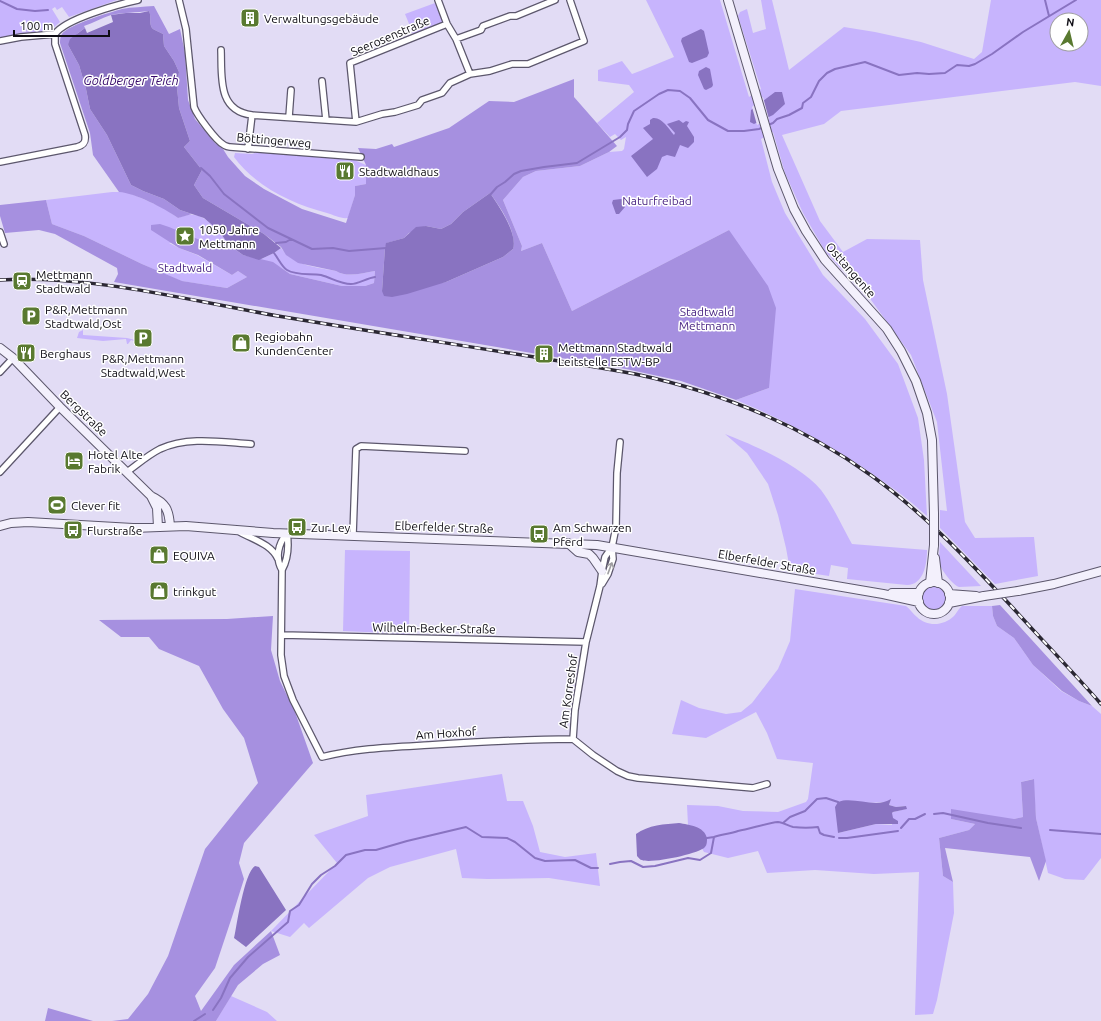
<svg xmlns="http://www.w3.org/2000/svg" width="1101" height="1021" viewBox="0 0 1101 1021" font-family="Ubuntu,sans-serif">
	<rect width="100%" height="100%" fill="#e2dcf5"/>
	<path fill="#c7b4fd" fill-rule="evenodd" d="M0,0H117L69,17L62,7L57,10L55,7L52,9L60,22L47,33L0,39Z
		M646,0H720L749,97L761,89L738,16L740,12L747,9L753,33L766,29L761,0H772L789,70L844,27L875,32L921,42L974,59L982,52L991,0H1101V86L1075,82L841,111L824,124L782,135L820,221L843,252L867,239L920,240L923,280L947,394L965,522L975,538L1034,537L1038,576L995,584L940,528V510L947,511L937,422L911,355L847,267L842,270L825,251L803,213L785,173L773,132L761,139L772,182L785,213L823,275L865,319L898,364L918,418L924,460L927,516C914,505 902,494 888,485C841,450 790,422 736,400L769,388L729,230L572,311L542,243L521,251L522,246L503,200L523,177L536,171L580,166L609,152L622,151L624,149L626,137L621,140L615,134L610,137L597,123L634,92L629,85L598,81V70L622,61L632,74L640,71L674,57ZM1057,20H1081V44H1057Z
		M435,3L444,24L414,36L405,14Z
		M259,152L354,160L366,165V184L355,186V195L348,218C341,219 334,215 327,213C293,204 256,187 234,157L235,153L252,154Z
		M112,192H127L164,208L178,218C183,216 189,214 194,215C209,217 220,233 229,245L219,248L212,245L169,243L179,248L197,255L232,275L238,271L247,277L227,288L181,281L142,264L84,236L52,224L46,200Z
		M281,248C294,266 315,267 336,271C347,278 363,273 375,271L374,283L365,286H342L290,274L280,267L259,260L274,253Z
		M83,330V335L127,338L147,343L142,344L141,342H137L131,340L128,344H127L126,339L103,341L77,338L79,332Z
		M725,434C754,445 801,466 821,490C832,504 843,528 852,544L927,550C927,563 924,585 907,585L847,579L848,568L831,565L829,576L790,570L786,548L778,515L768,484L747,453Z
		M940,542L981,586L959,587C953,585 942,571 940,565C938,558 940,549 940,542Z
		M345,550L410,551L409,634L343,631Z
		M922 598a12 12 0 1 1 24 0a12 12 0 1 1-24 0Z
		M795,589L906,606C910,609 913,614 917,617C927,627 944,626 954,616C957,613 958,609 962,606H992L993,616L997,626L1014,638L1033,665L1061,691L1079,701L1092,706L1101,714V858L1084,880L1065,879L1048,873L1036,818L1033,779L1021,782L1023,817L1014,819H951L975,824L969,830L939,838L943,876L953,882L954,913L937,1000L933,1014L915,1015L919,872L874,874L815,870L767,873L758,851L728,858L704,852L688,825L687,805L718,806L743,811L778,812L806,802L808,799L813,763L777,759L767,733L756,712L706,738L672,734L681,700L699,708L726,714L741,712L752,703L778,669L790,641ZM850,801L865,803L890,802L889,805L896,807L906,806V809L893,812L892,813V825L876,824L838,833Z
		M502,774L507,801H523L533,826L540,852L565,857L596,853L600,886L549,878L487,879L462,878L456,849L390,867L368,878L309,928L304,923L290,937L271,931L337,863L314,835L368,816L366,795Z
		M231,996L267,1012L277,1021H216Z"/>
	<path fill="#a690e0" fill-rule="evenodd" d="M154,6L169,34L180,29L185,53L188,100L195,119L215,143L223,149L228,157L245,176L264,189L302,209L346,223L355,195V186L366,184V165L358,148L376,149L392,144L394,147L449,128L489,101L514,102L574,79V97L617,146L609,152L580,166L536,171L523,177L503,200L522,246L521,251L542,243L572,311L729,230L768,286L776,308L769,388L736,400L681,381L626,369L114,282L118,274L117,268L55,234L39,230L5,233L0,216V205L46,200L52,224L84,236L142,264L182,281L227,288L247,277L238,271L232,275L198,255L179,248L151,230V225L160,224L169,227L219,248L229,245L243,255L273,262L290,274L342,286H365L374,283L375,271C363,273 347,278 336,271L298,263L286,255L281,247L264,234L203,198L194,185L202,170L184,147L190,141L179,108L177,87L179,72L174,61L164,46L163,34C160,32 156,31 153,29C148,24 152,17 149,11C136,13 124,12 111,15C102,18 93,23 84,26L85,28L78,33L68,45L79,65L86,89L90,109L107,135L131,185L143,191L164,199L180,210L192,214L178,218C164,208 135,193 119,192L93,155L90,133L60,43C60,40 60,37 62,34C68,25 111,12 122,9C132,7 143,7 154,6ZM490,193C500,207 517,231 513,249L503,257L446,282L382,291L385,248L387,243L404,238L409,233L426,226L441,229L451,224L463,212Z
		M1000,605L1092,706L1079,701L1062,691L1033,665L1014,638L997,626L993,616L992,606Z
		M273,616L271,650L280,681L295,712L313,763L244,843L239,863L244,879L232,917L215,968L195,996L201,1011L234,965L271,931L280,955L263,964L238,985L216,1021H112L128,1019L148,994L168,956L205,849L258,783L244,738L223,709L199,666L159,649L149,637H121L99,620L227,619Z
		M1034,779L1036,818L1046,861L1039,881L1030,857L945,848L953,882L943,876L939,838L969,830L975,824L951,819V809L1014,819L1023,817L1021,782Z
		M48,1008L93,1021H45Z"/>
	<path fill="#8973c1" d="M149,11C152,17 148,24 153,29C156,31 160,32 163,34L164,46L174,61L179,72L177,87L179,108L190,141L184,147L202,170L194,185L203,198L264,234L281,248L274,253L259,260L243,255L229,245L218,230L204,218L180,210L164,199L143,191L131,185L107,135L90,109L86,89L79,65L68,45L70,39L85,28L87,33L113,22L111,15L126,13H140Z
		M701,29L704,31L709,53L707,57L692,63L689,62L681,41L682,38Z
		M706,67L710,69L713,85L712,87L706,90L704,89L698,75L699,71Z
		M775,92H782L785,104L773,115L754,124L750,122L751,110Z
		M653,118C662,117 668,128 674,135L675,133L667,124L679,120L683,123L686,121L689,122L687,126L694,137V142L688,148L680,145L675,157L667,155L662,157L657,169L647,177L631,156L653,139L643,128L650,124V120Z
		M490,193C499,206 518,234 513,249L503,257L446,282L407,294L392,297L384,296L382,291L385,248L386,243L404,238L416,227L426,226L441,229L451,224L463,212Z
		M621,199L624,200L625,207L619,214H616L612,203L613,200Z
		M891,799L889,805L896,807L906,806L907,809L893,812L892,813L893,818L898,821V824H876L838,833L835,807L838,802C854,796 876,809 891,799Z
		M679,823C689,825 704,826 707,838C707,841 707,845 705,847C699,854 650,864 642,860C640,860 639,858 637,856L636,834C648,825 665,824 679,823Z
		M255,866L259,867L286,910L246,947L234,938C237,924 244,873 255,866Z"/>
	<path fill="#e2dcf5" d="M763,97L769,119L757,125L752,107Z"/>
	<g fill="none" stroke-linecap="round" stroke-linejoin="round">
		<path stroke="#8973c1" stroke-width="2" d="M1045,0L1049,16
			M0,1L17,9L35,11L48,10
			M768,125L773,123L777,119L789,115L802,108L803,103L811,97L819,81L827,73L835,69L865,62L899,75L917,73L929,74L945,73L957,65L969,66L975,64L992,54L1023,32L1076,0
			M201,168L210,176L224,194L268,228L312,249L333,248L349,251L386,248
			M490,195L497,187L505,182L514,174L521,171L544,167L577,163L620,137L627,130L628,124L634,111L659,94L668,90L680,91L690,98L708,120L728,131H744L759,129L764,127
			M276,243L286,242L291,239
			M274,253C278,258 282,267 287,270C297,276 311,273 321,275C332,278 340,284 351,284C358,284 367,278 375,277
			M934,814L943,813L988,823L1021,828
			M783,823L790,817L805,811L817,799L826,798L838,802
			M901,828L909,819H915L925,814
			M1050,830L1101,834
			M707,838L714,837
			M839,838H847L898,831
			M610,864L620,862L631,861L643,867L655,866L688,858L700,860L711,853L714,837C722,834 730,834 738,831C750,829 767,823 778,822C783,822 788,826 793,827C802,828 810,828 818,827L820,833L824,835L834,837
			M213,1010L221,998L230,978L248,957L288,922L290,911L299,905L312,884L321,875L335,866L346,855L365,850H376L407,841L466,827L482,837L507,838L515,842L535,858L545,861L575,860L591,868H598
			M194,1021L205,1014"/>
		<g stroke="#5c576c" stroke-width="8">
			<path id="street" d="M179,0L186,29L194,107C197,115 216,141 224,145C225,146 229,147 230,147L361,157
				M438,0L447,24L456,39L470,74
				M456,39L481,30L483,26L510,16H516L555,0
				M0,41L21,37L55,34C65,19 119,4 138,0
				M221,50C222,76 217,111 252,115
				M322,81L326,120
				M289,117L291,90
				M356,122L350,63L447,24
				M248,149L252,115L356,122L382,114L395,112L418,105L422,100L442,93L450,83L470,74L490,71L512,64H528L584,41L570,0
				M0,162L77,147C84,145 86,142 85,135L55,44V34
				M0,232L4,244
				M0,372L13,358
				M0,472L60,407
				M127,472C138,464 148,455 160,449C188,436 221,442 251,444
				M240,532C254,540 271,544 278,559
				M287,533C289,546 288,559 282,570L281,655L284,676L293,700L322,757C357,748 393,747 429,745C477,742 525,739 573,739
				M353,535L356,449L361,446L465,451
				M282,570C275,558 278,544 287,533
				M602,584L608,574L613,559L612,547L616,527L617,473L620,442
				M282,635L586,642
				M573,739L593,755L617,771L628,776L638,778L753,788L767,784
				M573,739L575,710L586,642L600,586L602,571L605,557L612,547"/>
		</g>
		<g stroke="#5c576c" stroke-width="10">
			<path id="secondary" d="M728,0L778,169L794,209L806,231L825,260L887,329L901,351L916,381L927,413L932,440L934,514
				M0,348L13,358L60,407L151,496C166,503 169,510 170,526
				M151,496L157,508L158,527
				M0,526L11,523L28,522L133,528L186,526L273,533L597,545L883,594L919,602
				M568,543L578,552L589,554L593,558L602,571
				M935,558L938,583
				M918 598a16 16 0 1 1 32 0a16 16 0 1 1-32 0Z
				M930,583L934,545
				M1018,591L1054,584L1101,571
				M892,593H919
				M949,594L976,596
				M949,603L984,596"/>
		</g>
		<use href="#street" stroke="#fff" stroke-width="5.5"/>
		<use href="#secondary" stroke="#f3f0fc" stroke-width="8"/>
		<g stroke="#2b2833" stroke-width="3.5">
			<path id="rail" d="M0,280C94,275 186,300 278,316C397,336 516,353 635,374C720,392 801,425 872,476C925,514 969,561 1013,608C1042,640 1073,672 1101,704"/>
		</g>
		<use href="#rail" stroke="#fff" stroke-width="2" stroke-dasharray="6" stroke-linecap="butt"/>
		<g stroke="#5c576c" stroke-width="10" stroke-linecap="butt">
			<path id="secondary-bridge" d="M934,514V545
				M984,596L1018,591"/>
		</g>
		<use href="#secondary-bridge" stroke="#f3f0fc" stroke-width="8"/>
	</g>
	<defs><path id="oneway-shaft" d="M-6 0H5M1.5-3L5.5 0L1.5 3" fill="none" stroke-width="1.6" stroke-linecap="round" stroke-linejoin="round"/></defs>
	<use stroke="#9f9ea1" href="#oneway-shaft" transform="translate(610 568) rotate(-70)"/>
	<defs>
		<g id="building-square" transform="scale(1)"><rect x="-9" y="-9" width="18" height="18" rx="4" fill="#597930" stroke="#fff"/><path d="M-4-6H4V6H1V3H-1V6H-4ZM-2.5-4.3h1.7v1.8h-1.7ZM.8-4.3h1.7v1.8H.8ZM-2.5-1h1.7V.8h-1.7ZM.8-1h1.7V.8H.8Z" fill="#fff"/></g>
		<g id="restaurant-square" transform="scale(1)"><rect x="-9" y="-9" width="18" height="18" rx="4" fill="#597930" stroke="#fff"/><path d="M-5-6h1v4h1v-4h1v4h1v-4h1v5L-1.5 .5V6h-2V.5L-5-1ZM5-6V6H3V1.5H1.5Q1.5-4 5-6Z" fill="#fff"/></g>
		<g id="sight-square" transform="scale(1)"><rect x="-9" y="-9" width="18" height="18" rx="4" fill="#597930" stroke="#fff"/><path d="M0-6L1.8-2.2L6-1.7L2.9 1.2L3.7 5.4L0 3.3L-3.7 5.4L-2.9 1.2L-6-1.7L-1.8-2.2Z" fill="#fff"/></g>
		<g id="station-square" transform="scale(1)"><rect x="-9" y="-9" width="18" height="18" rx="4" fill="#597930" stroke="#fff"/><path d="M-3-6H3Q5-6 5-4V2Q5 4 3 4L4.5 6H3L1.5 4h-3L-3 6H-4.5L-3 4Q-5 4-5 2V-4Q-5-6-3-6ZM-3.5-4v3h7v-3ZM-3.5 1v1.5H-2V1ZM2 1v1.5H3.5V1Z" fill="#fff"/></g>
		<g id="parking-square" transform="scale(1)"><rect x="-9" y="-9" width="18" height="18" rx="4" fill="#597930" stroke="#fff"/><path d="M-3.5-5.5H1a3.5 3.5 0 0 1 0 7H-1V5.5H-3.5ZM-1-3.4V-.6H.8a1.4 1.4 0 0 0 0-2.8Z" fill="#fff"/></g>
		<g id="shop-square" transform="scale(1)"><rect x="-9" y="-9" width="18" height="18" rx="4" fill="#597930" stroke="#fff"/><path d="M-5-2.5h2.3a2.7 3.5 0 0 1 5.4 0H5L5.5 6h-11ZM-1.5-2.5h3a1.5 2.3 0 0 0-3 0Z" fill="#fff"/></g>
		<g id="hotel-square" transform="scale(1)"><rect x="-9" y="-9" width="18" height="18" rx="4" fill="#597930" stroke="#fff"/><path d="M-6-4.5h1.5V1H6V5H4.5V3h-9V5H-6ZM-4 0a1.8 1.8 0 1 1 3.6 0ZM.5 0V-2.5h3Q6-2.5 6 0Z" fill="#fff"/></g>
		<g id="stadium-square" transform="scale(1)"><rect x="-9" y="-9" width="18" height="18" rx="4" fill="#597930" stroke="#fff"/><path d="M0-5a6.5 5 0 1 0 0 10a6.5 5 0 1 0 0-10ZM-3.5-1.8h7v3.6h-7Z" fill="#fff"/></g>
		<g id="bus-square" transform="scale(1)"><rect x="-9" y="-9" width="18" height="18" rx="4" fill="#597930" stroke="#fff"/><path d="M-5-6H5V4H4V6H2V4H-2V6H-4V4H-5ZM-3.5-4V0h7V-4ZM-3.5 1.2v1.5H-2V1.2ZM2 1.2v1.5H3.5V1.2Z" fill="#fff"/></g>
	</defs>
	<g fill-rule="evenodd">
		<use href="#building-square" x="250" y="18"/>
		<use href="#restaurant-square" x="345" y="171"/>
		<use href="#sight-square" x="185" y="236"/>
		<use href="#station-square" x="22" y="281"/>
		<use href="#parking-square" x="31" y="316"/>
		<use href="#parking-square" x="143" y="338"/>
		<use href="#shop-square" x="241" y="343"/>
		<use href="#restaurant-square" x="26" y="353"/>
		<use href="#building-square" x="544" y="354"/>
		<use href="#hotel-square" x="74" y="461"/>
		<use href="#stadium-square" x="57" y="505"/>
		<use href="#bus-square" x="297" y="527"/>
		<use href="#bus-square" x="73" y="530"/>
		<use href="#bus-square" x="539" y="534"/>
		<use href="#shop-square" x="159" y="555"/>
		<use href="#shop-square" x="159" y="591"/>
	</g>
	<g text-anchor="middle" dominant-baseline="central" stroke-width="3" stroke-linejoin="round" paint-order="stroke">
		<g font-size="12" fill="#0f0d15" stroke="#fff" text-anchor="start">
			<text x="264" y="18">Verwaltungsgebäude</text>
			<text x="359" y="171">Stadtwaldhaus</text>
			<text x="199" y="229">1050 Jahre<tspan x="199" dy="14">Mettmann</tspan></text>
			<text x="36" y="274">Mettmann<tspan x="36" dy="14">Stadtwald</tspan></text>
			<text x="45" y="309">P&amp;R,Mettmann<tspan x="45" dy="14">Stadtwald,Ost</tspan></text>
			<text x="255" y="336">Regiobahn<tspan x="255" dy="14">KundenCenter</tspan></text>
			<text x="558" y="347">Mettmann Stadtwald<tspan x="558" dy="14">Leitstelle ESTW-BP</tspan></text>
			<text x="40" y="353">Berghaus</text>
			<text x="143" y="358" text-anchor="middle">P&amp;R,Mettmann<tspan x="143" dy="14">Stadtwald,West</tspan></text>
			<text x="88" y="454">Hotel Alte<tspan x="88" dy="14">Fabrik</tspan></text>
			<text x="71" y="505">Clever fit</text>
			<text x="311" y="527">Zur Ley</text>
			<text x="553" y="527">Am Schwarzen<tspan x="553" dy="14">Pferd</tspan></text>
			<text x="87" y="530">Flurstraße</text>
			<text x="173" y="555">EQUIVA</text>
			<text x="173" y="591">trinkgut</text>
		</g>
		<g font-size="12" fill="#0f0d15" stroke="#fff">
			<text transform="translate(390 36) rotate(-23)">Seerosenstraße</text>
			<text transform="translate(274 140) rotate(5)">Böttingerweg</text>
			<text transform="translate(851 270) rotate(49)">Osttangente</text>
			<text transform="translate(84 413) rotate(44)">Bergstraße</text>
			<text transform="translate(444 527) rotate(2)">Elberfelder Straße</text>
			<text transform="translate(767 562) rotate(10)">Elberfelder Straße</text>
			<text transform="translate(434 628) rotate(1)">Wilhelm-Becker-Straße</text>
			<text transform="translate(568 691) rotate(-82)">Am Korreshof</text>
			<text transform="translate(446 733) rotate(-4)">Am Hoxhof</text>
		</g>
		<g font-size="12" fill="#4b2784" stroke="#fff">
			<text x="657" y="200">Naturfreibad</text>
			<text x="185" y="267">Stadtwald</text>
			<text x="707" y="311">Stadtwald<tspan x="707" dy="14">Mettmann</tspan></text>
		</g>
		<g font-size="13" font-style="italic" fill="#36096a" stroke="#fff">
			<text x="131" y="80">Goldberger Teich</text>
		</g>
	</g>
	<g transform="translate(1069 32) rotate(8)"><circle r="19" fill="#ffffff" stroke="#9f9ea1"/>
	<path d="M0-3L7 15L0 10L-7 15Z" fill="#597930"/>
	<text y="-6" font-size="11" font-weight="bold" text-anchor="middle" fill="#0f0d15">N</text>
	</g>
	<path d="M14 30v6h95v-6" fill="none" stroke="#0f0d15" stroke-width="2"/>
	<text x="20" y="30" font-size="12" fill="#0f0d15" stroke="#ffffff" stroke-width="3" paint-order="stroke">100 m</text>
</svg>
